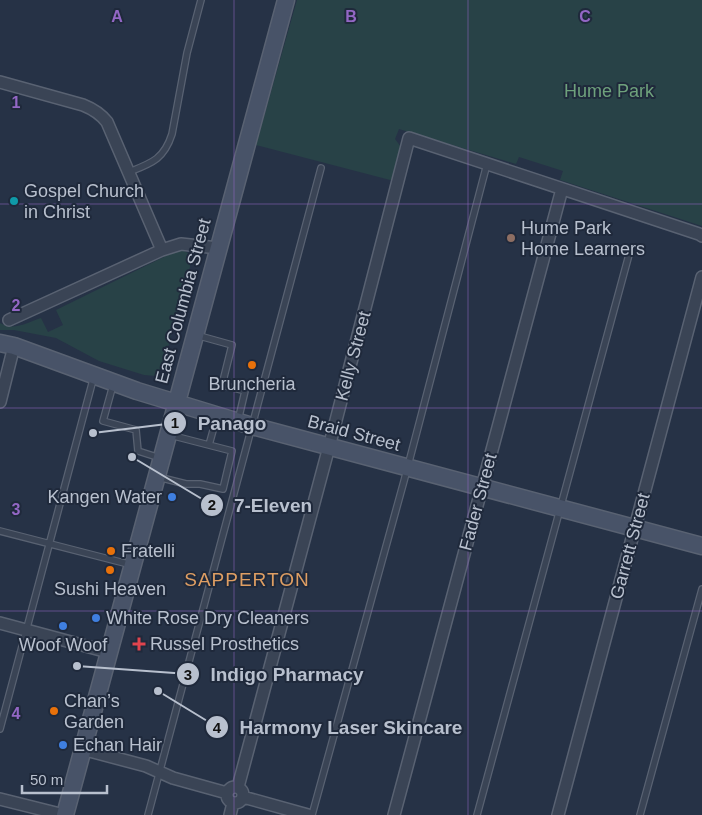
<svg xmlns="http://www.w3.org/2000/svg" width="702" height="815" viewBox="0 0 702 815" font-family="Helvetica,sans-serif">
	<rect width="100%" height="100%" fill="#263246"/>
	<path fill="#284247" d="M297,0H702V226L560,180L563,171L519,157L516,164L399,129L395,139L401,147L394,181L256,145Z
		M176,251H184L190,254L189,256L191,263L163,366L156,376L144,375L99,361L56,338L14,330H0V323C14,331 26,323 41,318L48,332L63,325L56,310Z"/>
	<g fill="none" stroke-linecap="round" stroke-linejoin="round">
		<g stroke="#596272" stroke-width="8">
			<path id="lane" d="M129,172C152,163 164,159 172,134L187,53L201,0
				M196,335L232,345L222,385L245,391L238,421
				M113,385L103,421L136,430L138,451L160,458
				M209,445L217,416
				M158,477L186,484H200L223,489L232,451L170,435
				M0,531L132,565
				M0,729L94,376
				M148,815L321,168
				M312,815L404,481L487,164
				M477,815L630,251
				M640,815L702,589"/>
		</g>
		<g stroke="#596272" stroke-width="14">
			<path id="street" d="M0,82L83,105C93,109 100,113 107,122L162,250
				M9,320L162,250L181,244L218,248
				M0,402L14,346
				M0,623L108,652
				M82,749L146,766L173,778L227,793
				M227 795a8 8 0 1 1 16 0a8 8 0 1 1-16 0Z
				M238,787L334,428L409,138L699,234L702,236
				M243,797L308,815
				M0,799L64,815
				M230,815L233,803
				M394,815L562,189
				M558,815L702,277"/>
		</g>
		<g stroke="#596272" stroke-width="19">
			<path id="secondary" d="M0,343L14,346L137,391L252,426L702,546
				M65,815L286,0"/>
		</g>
		<use href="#lane" stroke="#3a4455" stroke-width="5.5"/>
		<use href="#street" stroke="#3a4455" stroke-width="11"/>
		<use href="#secondary" stroke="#485368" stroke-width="16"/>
	</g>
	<path fill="none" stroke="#9367c5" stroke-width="1" stroke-opacity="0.55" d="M234,0V815M468,0V815M0,204H702M0,408H702M0,611H702"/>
	<circle fill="#0f9aa8" stroke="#1f293b" stroke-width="2" cx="14" cy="201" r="5"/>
	<circle fill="#8d6e63" stroke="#1f293b" stroke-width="2" cx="511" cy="238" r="5"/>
	<g fill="#e8710a" stroke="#1f293b" stroke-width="2">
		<circle cx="252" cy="365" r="5"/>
		<circle cx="111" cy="551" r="5"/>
		<circle cx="110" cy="570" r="5"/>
		<circle cx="54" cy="711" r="5"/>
	</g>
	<g fill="#3f7fe0" stroke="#1f293b" stroke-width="2">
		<circle cx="172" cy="497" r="5"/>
		<circle cx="96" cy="618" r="5"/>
		<circle cx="63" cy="626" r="5"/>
		<circle cx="63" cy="745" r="5"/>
	</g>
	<path fill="#e0444e" stroke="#1f293b" stroke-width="2" d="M136.5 636.5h5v5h5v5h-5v5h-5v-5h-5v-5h5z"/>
	<g text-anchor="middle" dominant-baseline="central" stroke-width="4" stroke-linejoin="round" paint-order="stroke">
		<g font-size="18" fill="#6ea17c" stroke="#1f293b">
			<text x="609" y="91">Hume Park</text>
		</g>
		<g font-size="18" fill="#b8c0ce" stroke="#1f293b" text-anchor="start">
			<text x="24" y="191">Gospel Church<tspan x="24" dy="21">in Christ</tspan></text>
			<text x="521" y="228">Hume Park<tspan x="521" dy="21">Home Learners</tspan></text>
			<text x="252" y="384" text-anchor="middle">Bruncheria</text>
			<text x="162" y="497" text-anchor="end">Kangen Water</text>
			<text x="121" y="551">Fratelli</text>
			<text x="110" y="589" text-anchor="middle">Sushi Heaven</text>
			<text x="106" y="618">White Rose Dry Cleaners</text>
			<text x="150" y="644">Russel Prosthetics</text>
			<text x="63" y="645" text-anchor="middle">Woof Woof</text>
			<text x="64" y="701">Chan’s<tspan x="64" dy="21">Garden</tspan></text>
			<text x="73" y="745">Echan Hair</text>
		</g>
		<g font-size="18" fill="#b8c0ce" stroke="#1f293b">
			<text transform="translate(183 301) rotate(-75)">East Columbia Street</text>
			<text transform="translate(353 356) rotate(-75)">Kelly Street</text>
			<text transform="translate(354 433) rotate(15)">Braid Street</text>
			<text transform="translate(478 502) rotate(-75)">Fader Street</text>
			<text transform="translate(630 546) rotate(-75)">Garrett Street</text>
		</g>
		<g font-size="19" letter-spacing="1" fill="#de9e63" stroke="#1f293b">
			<text x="247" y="579">SAPPERTON</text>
		</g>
	</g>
	<g font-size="16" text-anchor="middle" font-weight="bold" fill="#9367c5" stroke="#1f293b" stroke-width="4" stroke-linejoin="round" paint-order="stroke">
		<text x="117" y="22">A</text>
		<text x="351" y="22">B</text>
		<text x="585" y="22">C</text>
		<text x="16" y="108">1</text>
		<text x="16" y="311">2</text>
		<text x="16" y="515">3</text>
		<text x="16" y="719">4</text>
	</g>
	<path fill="none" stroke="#b8c0ce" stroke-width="2" d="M93 433L175 423M132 457L212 505M77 666L188 674M158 691L217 727"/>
	<g fill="#b8c0ce" stroke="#1f293b" stroke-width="2">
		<circle cx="93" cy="433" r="5"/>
		<circle cx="132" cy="457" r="5"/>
		<circle cx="77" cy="666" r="5"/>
		<circle cx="158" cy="691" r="5"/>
		<circle cx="175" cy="423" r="12"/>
		<circle cx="212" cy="505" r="12"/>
		<circle cx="188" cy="674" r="12"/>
		<circle cx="217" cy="727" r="12"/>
	</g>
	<g font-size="15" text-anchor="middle" font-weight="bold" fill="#111">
		<text x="175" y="428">1</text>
		<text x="212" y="510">2</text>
		<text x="188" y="680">3</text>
		<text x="217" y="733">4</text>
	</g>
	<g font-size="19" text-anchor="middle" font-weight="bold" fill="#b8c0ce" stroke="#1f293b" stroke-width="4" stroke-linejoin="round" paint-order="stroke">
		<text x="232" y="430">Panago</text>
		<text x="273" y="512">7-Eleven</text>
		<text x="287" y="681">Indigo Pharmacy</text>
		<text x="351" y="734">Harmony Laser Skincare</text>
	</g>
	<path d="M22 785v8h85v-8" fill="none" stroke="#b8c0ce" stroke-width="2.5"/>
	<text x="30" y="785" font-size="15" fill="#b8c0ce" stroke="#1f293b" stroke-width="4" paint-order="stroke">50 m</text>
</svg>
